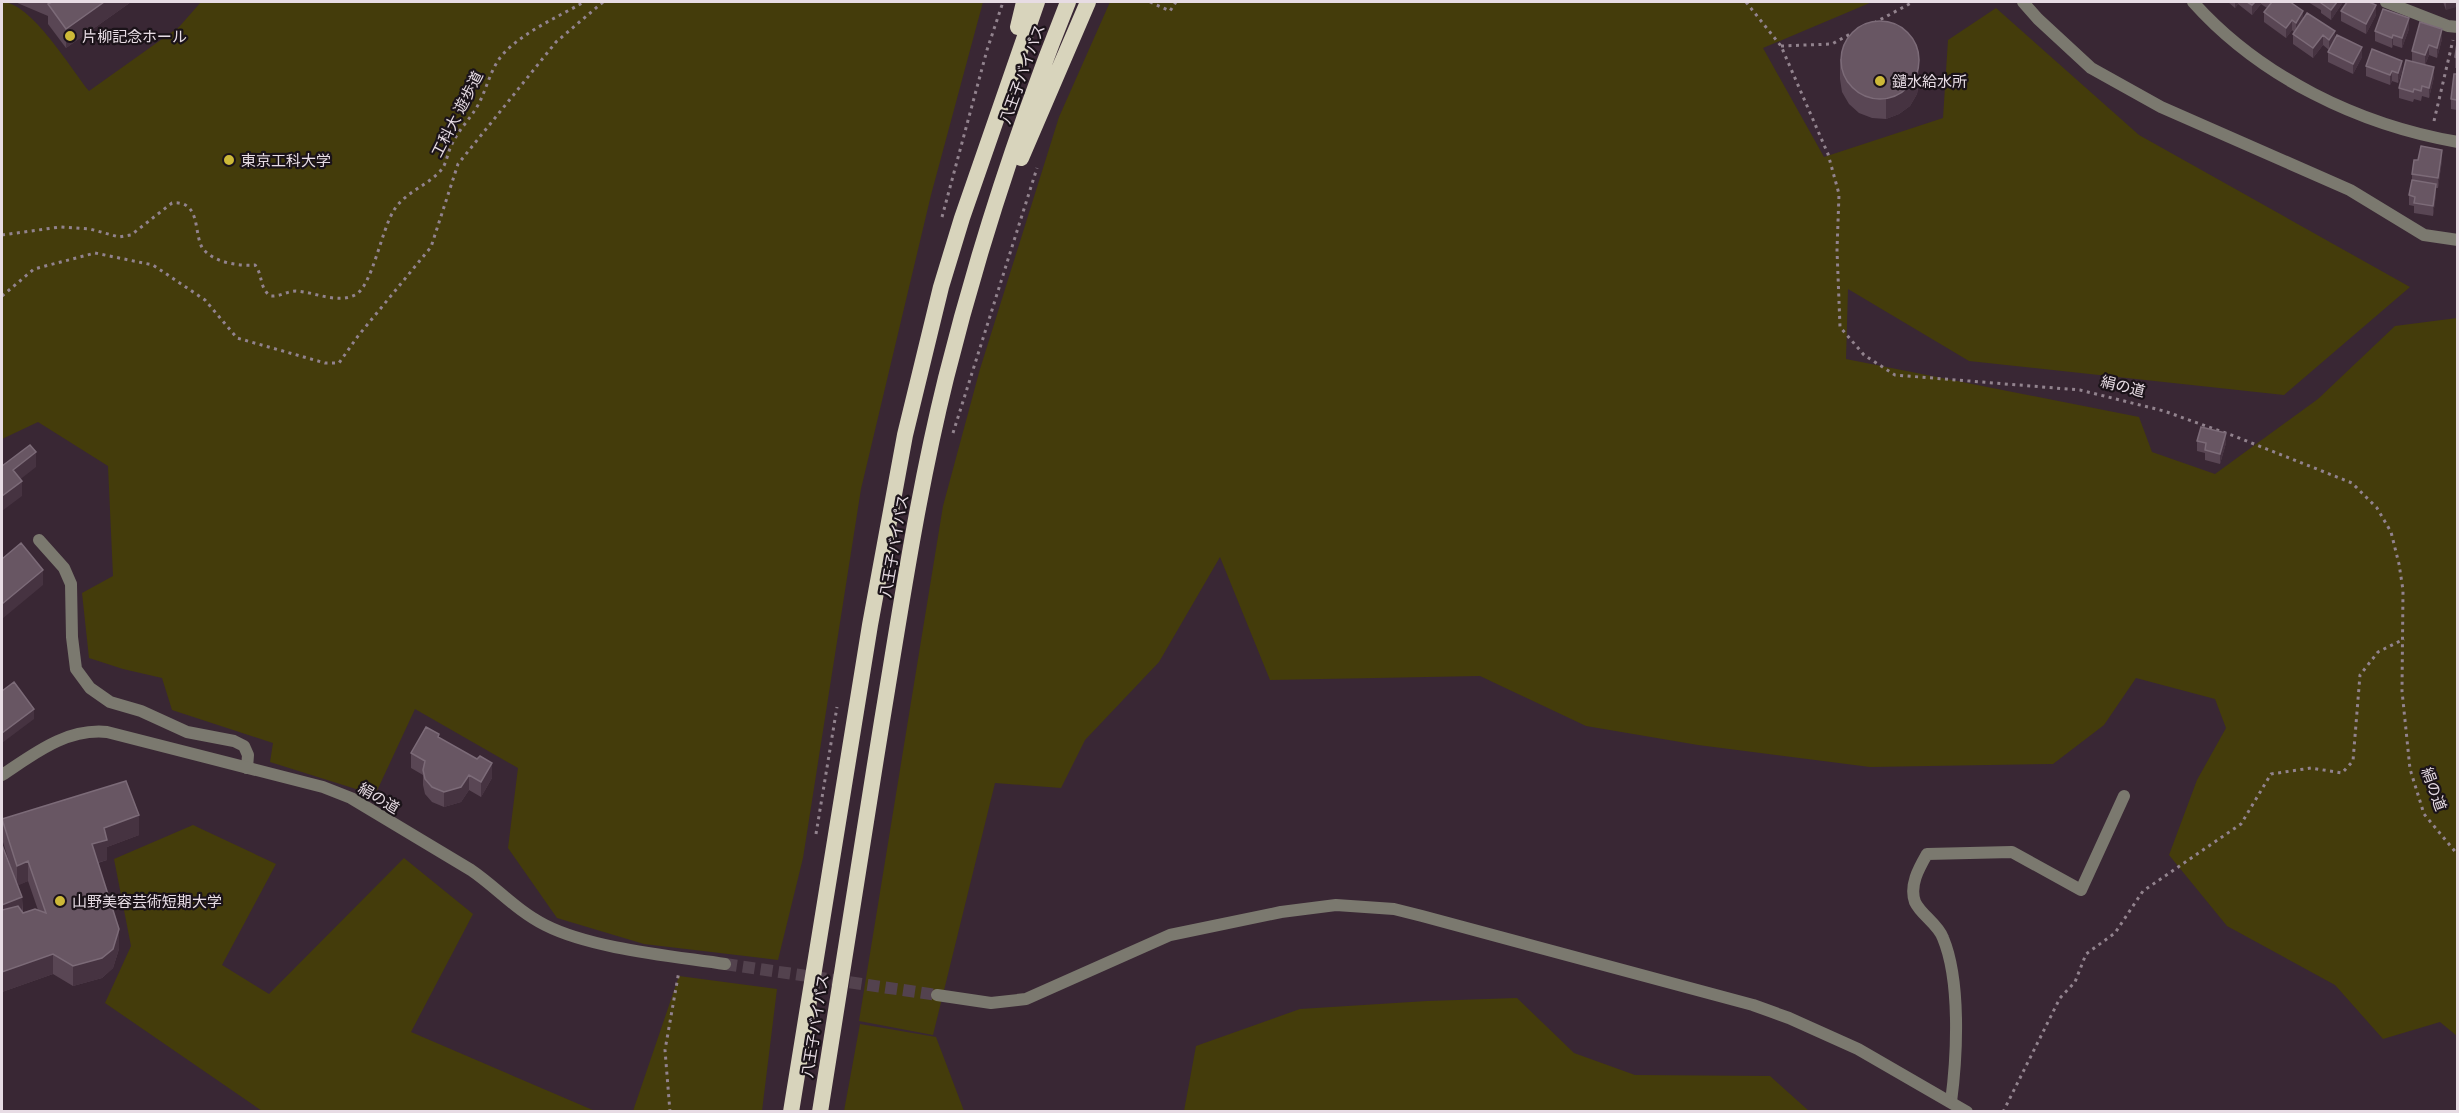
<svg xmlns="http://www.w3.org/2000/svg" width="2459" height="1113" viewBox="0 0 2459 1113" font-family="Helvetica,'Noto Sans JP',sans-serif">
	<rect width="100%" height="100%" fill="#392734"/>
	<path fill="#443c0b" d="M2,2C31,2 71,69 89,91L179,27L201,2H983L931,195L861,489L803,858L778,960L644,944L557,918L508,848L518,768L415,709L375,795L270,762L273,743L172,710L162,678L123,669L89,658L82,593L113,576L108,466L38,422L2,439Z
		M1110,2H1872L1763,48L1824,157L1943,118L1948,40L1996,8L2139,135L2410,287L2284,395L1969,361L1848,289L1846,359L2139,417L2152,452L2215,474L2318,399L2395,326L2457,318V1036L2440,1022L2383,1039L2335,985L2227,926L2169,855L2197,780L2226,728L2215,699L2136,678L2104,725L2053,764L1870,767L1698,745L1586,726L1480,676L1270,680L1220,557L1159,662L1085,740L1061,788L995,783L933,1035L859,1021L943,506L980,369L1059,117Z
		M193,825L276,864L222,965L269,994L404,858L473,914L411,1032L595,1111H262L105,1003L131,946L114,859Z
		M679,976L777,989L762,1111H633Z
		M1517,998L1574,1053L1635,1075L1770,1076L1809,1111H1184L1196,1046L1300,1009L1427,1001Z
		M860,1024L936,1037L964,1111H844Z"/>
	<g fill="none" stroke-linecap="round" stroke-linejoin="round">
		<path stroke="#53424e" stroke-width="12" stroke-dasharray="12 6" stroke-linecap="butt" d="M725,964L937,995"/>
		<path stroke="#92838e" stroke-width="3" stroke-dasharray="3 4.5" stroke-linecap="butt" d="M1150,2L1170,11L1176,2
			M1746,2L1781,46L1828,154L1839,194L1837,250L1840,327L1864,355L1895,375L2080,390L2164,411L2234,436L2352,483L2377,508L2391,532L2399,564L2403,590L2402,691L2410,769L2424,814L2458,855
			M1874,23L1913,2
			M1781,46L1832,44L1852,33
			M2434,121L2453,40
			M942,217L987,50L1003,2
			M2,235L60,227L90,229L119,237L131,235L172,203C202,200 193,235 203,249C215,263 238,266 255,265C263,275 259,287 270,296C280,297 287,291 296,291C315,292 336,304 355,295C372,287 381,231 394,210C406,191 428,186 442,169C447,162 448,151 452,144C458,131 468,121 475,110C487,92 489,69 504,53C525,31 558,17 584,2
			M2,296L34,269L95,253L153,265L205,300L237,338L325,363H339L358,336L431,247L458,164L556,42L603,2
			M953,433L1037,168
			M816,834L837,707
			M670,1112L665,1050L679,971
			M2003,1112L2060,998L2075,982L2086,954L2115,933L2143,891L2241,824L2271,774L2311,768L2342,773L2353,761L2360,675L2378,652L2404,639"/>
		<path stroke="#7b796f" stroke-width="12" d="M39,540L64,568L71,584L72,637L76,669L90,688L110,702L141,711L187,732L234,741L244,746L248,755L247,768
			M1951,1102C1957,1057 1961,981 1943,938C1938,924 1921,915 1915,902C1909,885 1919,868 1927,854L2012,852L2081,890L2124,796"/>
		<path stroke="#7b796f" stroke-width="12" d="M2023,2L2038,19L2091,68L2161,107L2350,190L2424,235L2458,240
			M2386,2L2448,26L2458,27
			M2,775C34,754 66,728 107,732L323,787L351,798L471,870C496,887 517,911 545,925C592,949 673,956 725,964
			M937,995L991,1003L1026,999L1170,935L1281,912L1336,905L1394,909L1422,916L1753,1005L1789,1018L1858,1049L1967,1112"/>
		<path stroke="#7b796f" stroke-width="12" d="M2193,2C2260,77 2359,125 2458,142"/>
		<path stroke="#d8d4bc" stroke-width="16" d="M1018,27L1024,2
			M1021,158L1088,2
			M791,1112L870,625L905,435L941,287L962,218L1037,2
			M820,1112C841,981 861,851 882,721C901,606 918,491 946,378C978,250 1019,124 1068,2"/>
	</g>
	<path fill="#594654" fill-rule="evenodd" d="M15,2H131L66,48L48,24V16Z
		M2228,2H2290L2303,18L2362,57L2353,74L2328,62V52L2329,50L2323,45L2313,58L2293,44V34L2294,32L2292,30L2286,38L2264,22V12L2267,8L2261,4L2252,15L2238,4L2235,8Z
		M2308,2H2343L2331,20L2321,13V10Z
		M2443,2H2457L2446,10Z
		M2341,11L2376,15L2366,34L2341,21Z
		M2409,29L2402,48L2393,45L2392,48L2375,41V31Z
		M2442,39L2437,58L2429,55L2425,65L2434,77L2429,98L2422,96L2421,101L2414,99L2413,102L2399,98V88L2412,61V51Z
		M2457,43V68H2455V57Z
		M1840,59L1919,82L1917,94L1910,106L1899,114L1886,119L1872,118L1859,113L1849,104L1842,92L1840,79Z
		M2366,66L2402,71L2398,83L2392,81L2390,85L2366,76Z
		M2457,74V110L2451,109V99Z
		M2442,160L2438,188H2436V194L2433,216L2414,213V206L2409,205V195L2412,180V174Z
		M2197,441L2226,443L2220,464L2205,460V453L2197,451Z
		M439,737L492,778L481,797L469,790L461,802L444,807L432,802L425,794L423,785V775L411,768V753Z
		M2,819L139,835L107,847V860L98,863L119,949L113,968L102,978L73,986L53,974L2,992V845L12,871L2,839ZM28,881L38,910L23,913L22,897L18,885Z"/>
	<path fill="#463341" d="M104,2H131L66,48V29Z
		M2235,2H2238V4L2235,8Z
		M2255,2H2261V4L2252,15V5Z
		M2337,2H2343L2331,20V10Z
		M2446,2H2457V7L2446,10Z
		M2376,5V15L2366,34V24Z
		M2303,11V21L2296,33V23Z
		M2409,18V29L2402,48V38Z
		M2292,20V30L2286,38V28Z
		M2442,29V39L2437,58V48Z
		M2335,31V41L2329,50V40Z
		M2323,35V45L2313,58V48Z
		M2393,35V45L2392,48V38Z
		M2429,45V55L2425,65V55Z
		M2362,47V57L2353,74V64Z
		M2402,61V71L2398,83V73Z
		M1919,63V82L1917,94L1910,106L1899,114L1886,119V99Z
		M2434,67V77L2429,98V88Z
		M2392,71V81L2390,85V75Z
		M2442,150V160L2438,188V178Z
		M2436,184V194L2433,216V206Z
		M2226,433V443L2220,464V454Z
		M36,452V467L13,485V470Z
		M22,481V496L2,511V496Z
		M43,570V585L2,619V604Z
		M34,709V719L2,743V733Z
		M492,763V778L481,797V782Z
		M469,775V790L461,802L444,807V792Z
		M139,815V835L107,847V860L92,864V844L104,828Z
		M28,861V881L17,886V866Z
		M22,897V916L2,924V905Z
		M119,929V949L113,968L102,978L73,986V966Z
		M53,954V974L2,992V972Z"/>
	<path fill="#685663" stroke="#7c6b78" stroke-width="1.5" d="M52,2H104L66,29L48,4Z
		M2247,2H2255L2252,5Z
		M2272,2H2290L2303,11L2296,23L2292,20L2286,28L2264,12Z
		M2322,2H2337L2331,10L2321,3Z
		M2347,2H2369L2376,5L2366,24L2341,11Z
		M2383,9L2409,18L2402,38L2393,35L2392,38L2375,31Z
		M2307,13L2335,31L2329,40L2323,35L2313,48L2293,34Z
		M1841 60a39 39 0 1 1 78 0a39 39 0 1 1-78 0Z
		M2420,22L2442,29L2437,48L2429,45L2425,55L2412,51Z
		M2337,35L2362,47L2353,64L2328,52Z
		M2457,43V58L2455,57Z
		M2372,49L2402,61L2398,73L2392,71L2390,75L2366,66Z
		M2406,60L2434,67L2429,88L2422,86L2421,91L2414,89L2413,92L2399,88Z
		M2454,74H2457V100L2451,99Z
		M2421,146L2442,150L2438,178L2412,174L2414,160H2418Z
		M2412,180L2436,184L2433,206L2414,203L2415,197L2409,195Z
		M2201,427L2226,433L2220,454L2205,450L2206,443L2197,441Z
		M30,445L36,452L13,470L22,481L2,496V466Z
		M21,543L43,570L2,604V559Z
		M14,682L34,709L2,733V691Z
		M426,727L439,734L438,737L477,759L480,756L492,763L481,782L469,775L461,787L444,792L432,787L425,779L423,770L425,761L411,753Z
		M126,781L139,815L104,828L107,840L92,844L119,929L113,949L102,958L73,966L53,954L2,972V910L18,906L23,913L35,909L46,913L28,861L17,866L2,819Z
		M2,845L22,897L2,905Z"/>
	<g fill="#cdb938" stroke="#1b1319" stroke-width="2">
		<circle cx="70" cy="36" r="6"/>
		<circle cx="1880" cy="81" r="6"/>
		<circle cx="229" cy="160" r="6"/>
		<circle cx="60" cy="901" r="6"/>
	</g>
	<g text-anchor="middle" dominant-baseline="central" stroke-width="4.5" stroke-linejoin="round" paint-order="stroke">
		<g font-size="15" fill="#e7dce4" stroke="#1b1319" text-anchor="start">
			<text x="82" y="36">片柳記念ホール</text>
			<text x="1892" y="81">鑓水給水所</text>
			<text x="241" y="160">東京工科大学</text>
			<text x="72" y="901">山野美容芸術短期大学</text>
		</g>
		<g font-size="15" fill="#e7dce4" stroke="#1b1319">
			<text transform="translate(1022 74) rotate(-70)">八王子バイパス</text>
			<text transform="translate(457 114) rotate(-63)">工科大 遊歩道</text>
			<text transform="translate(2123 386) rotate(14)">絹の道</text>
			<text transform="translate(894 546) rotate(-80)">八王子バイパス</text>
			<text transform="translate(2434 789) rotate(70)">絹の道</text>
			<text transform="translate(379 798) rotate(31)">絹の道</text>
			<text transform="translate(815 1026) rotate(-81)">八王子バイパス</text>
		</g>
	</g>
	<rect width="2459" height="1113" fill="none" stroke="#e7dce4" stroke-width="6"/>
</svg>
